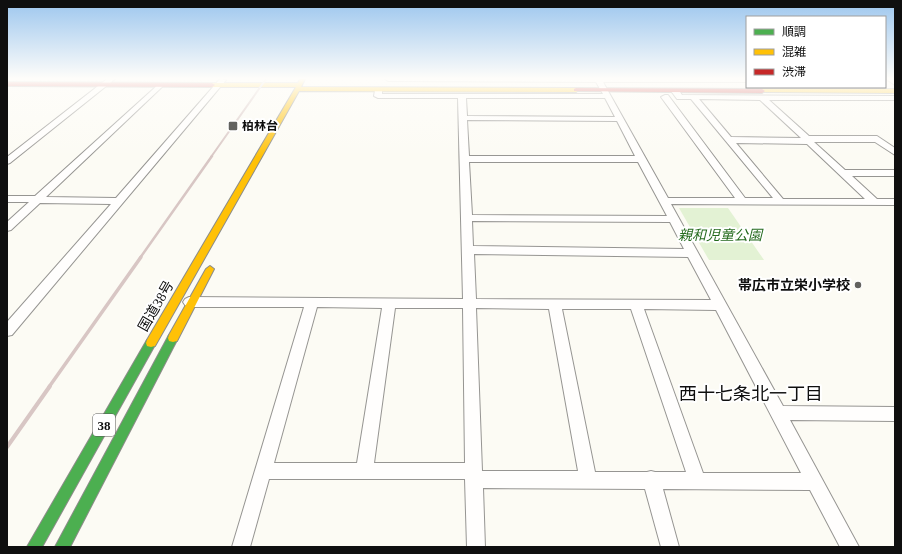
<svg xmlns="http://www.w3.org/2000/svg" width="902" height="554" viewBox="0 0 902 554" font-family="'Times New Roman','Noto Sans JP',serif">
	<rect width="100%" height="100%" fill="#fcfbf4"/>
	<path fill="#e3f2d4" d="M679,208H728L764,260H709Z"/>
	<path fill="#fcfbf4" d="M56,79L30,94H7V90L27,80Z"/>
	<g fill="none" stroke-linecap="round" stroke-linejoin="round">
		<g stroke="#969592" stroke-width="2">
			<path id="street" d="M107,79H115L10,163L7,164V157Z
				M220,79L226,80L12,335L7,336V322L111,204L40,203L11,230L7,231V222L29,202H7V196H35L160,83H164V85L46,197L116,198Z
				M385,79H747V82H603L668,198H735L661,97L665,95H668L745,198H773L691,99H677L671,91L672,89H678L682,95L895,96V100H769L809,136H877L895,148V155L875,142H814L845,170H895V176H852L877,199H895V205L671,204L783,406L895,407V421L790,420L859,547H840L810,490L663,489L679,547H661L645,489L483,488L485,547H467L465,479H269L250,547H232L304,307H189L185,305L183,302L185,299L189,297L463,299L458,98H378L374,96L375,90L379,88H382V94H603L596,82L388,81ZM466,98H605L615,117L467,116ZM699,99L760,100L801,138L731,137ZM467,120L617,121L635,156H469ZM736,143L807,144L865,199H783ZM469,162H638L667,216L472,215ZM472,221L670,222L684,249L473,246ZM474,254L688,257L711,300L476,299ZM317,307L382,308L357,463H274ZM395,308H463L465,463H374ZM476,308L549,309L578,471H482ZM562,309H631L686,472H655L651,471L647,472H595ZM644,309L716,310L801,473H703Z
				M886,79H894L895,85Z"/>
		</g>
		<g stroke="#8c8c89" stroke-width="2">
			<path id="fast" d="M173,334L177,335L178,338L70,547H55L169,335Z
				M151,339L155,340L156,343L42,547H27L147,340Z"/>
		</g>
		<g stroke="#8c8c89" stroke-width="2">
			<path id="slow" d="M300,79H305L301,87L576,88L579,90L576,92L299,91L155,346L151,347L147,346L146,343L147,340L296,87H212L209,85L212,83H298Z
				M762,89H895V93L760,92V90Z
				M210,266L214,269L177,341L173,342L169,341L168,338L169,335L206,269Z"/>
		</g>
		<g stroke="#8c8c89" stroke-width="2">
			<path id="jam" d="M7,82L212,83L215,85L212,87L7,86Z
				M576,88L762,89L765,91L762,93L574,91V89Z"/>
		</g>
		<use href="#street" fill="#fffefd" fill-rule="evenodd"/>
		<use href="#fast" fill="#4caf50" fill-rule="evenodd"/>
		<use href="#slow" fill="#ffc107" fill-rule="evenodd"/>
		<use href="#jam" fill="#c62828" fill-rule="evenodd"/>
		<path stroke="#d8c6c4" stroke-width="2" d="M211,157L266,79"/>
		<path stroke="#d8c6c4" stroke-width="2.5" d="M140,258L212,156"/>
		<path stroke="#d8c6c4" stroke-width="3.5" d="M49,387L141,257"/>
		<path stroke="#d8c6c4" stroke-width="4" d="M7,447L50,386"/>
	</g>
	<linearGradient id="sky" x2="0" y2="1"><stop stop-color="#9cc6ee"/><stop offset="0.5" stop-color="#fefdfa"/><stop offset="1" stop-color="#fefdfa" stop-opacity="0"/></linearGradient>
	<rect width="902" height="157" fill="url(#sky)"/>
	<g fill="#62625f" stroke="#fff" stroke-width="1.5">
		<rect x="228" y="121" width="10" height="10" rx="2"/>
		<circle cx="858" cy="285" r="4"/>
	</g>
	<g text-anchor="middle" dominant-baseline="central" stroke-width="4" stroke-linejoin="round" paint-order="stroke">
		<g font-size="12" font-weight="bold" fill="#0f0f0f" stroke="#fff" text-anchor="start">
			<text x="242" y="126">柏林台</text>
		</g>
		<rect fill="#fff" stroke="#575757" stroke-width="1" x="93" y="414" width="22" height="22" rx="3"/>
		<g font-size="13" font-weight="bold" fill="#0f0f0f">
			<text x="104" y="425">38</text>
		</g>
		<g font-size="14" font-style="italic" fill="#246a1d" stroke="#fff">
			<text x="720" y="235">親和児童公園</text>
		</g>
		<g font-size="14" font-weight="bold" fill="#0f0f0f" stroke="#fff" text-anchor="end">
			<text x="850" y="285">帯広市立栄小学校</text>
		</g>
		<g font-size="14" fill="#0f0f0f" stroke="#fff">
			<text transform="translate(156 306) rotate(-60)">国道38号</text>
		</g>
		<g font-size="18" fill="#0f0f0f" stroke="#fff">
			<text x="751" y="394">西十七条北一丁目</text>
		</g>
	</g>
	<rect width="902" height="554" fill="none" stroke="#0f0f0f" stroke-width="16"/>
	<rect x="746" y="16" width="140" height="72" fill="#ffffff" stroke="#9f9f9f"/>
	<rect x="754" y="29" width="20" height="6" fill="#4caf50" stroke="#9f9f9f"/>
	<text x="782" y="36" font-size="12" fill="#0f0f0f">順調</text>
	<rect x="754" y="49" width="20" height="6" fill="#ffc107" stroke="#9f9f9f"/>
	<text x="782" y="56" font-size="12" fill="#0f0f0f">混雑</text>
	<rect x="754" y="69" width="20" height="6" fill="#c62828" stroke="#9f9f9f"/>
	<text x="782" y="76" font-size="12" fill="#0f0f0f">渋滞</text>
</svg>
